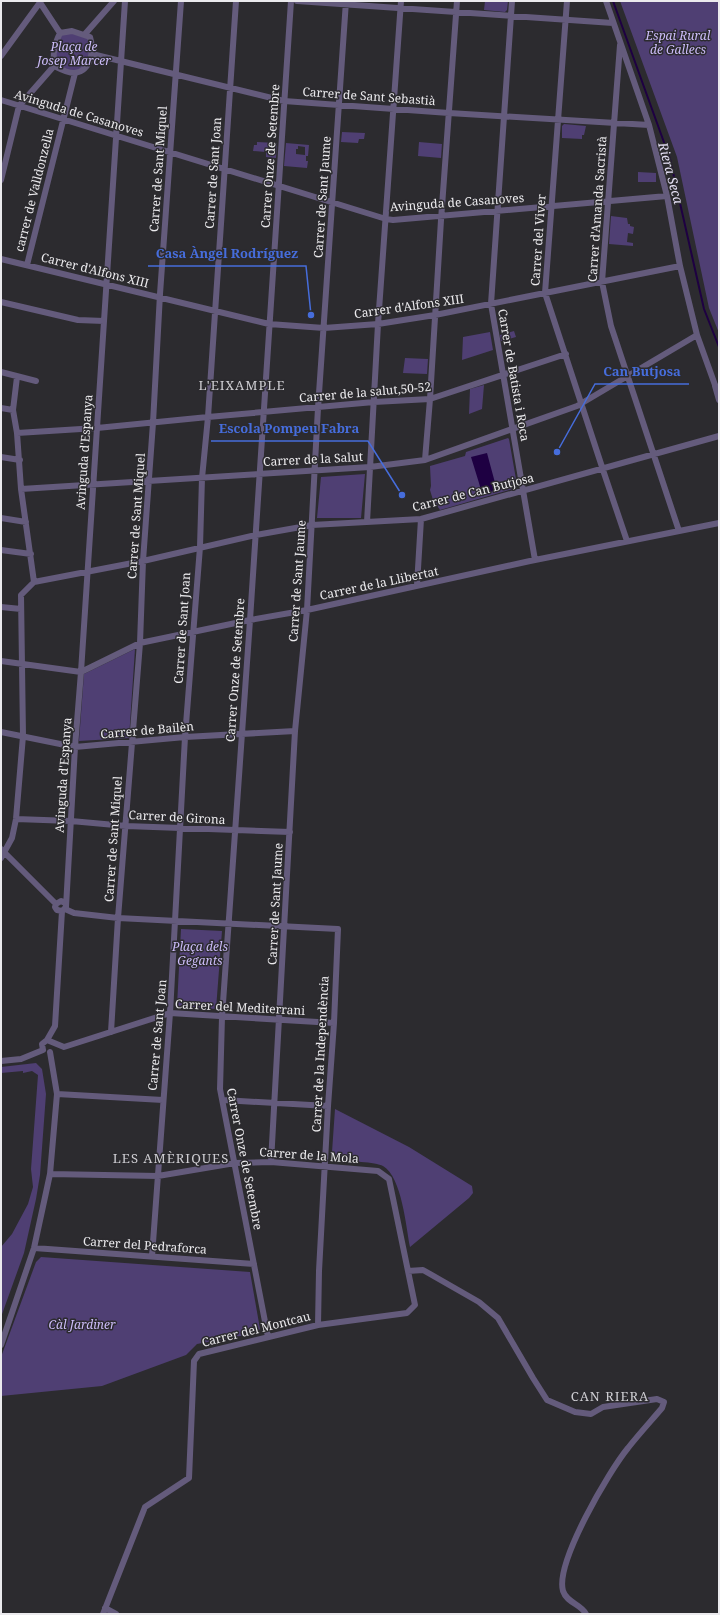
<svg xmlns="http://www.w3.org/2000/svg" width="720" height="1615" viewBox="0 0 720 1615" font-family="'Noto Serif',serif">
	<rect width="100%" height="100%" fill="#2c2b2f"/>
	<path fill="#4f3f73" fill-rule="evenodd" d="M485,1H508L507,10L505,12L484,10Z
		M620,1H719V333L709,308L677,157Z
		M72,31L90,37V62L75,73L54,66L60,33Z
		M564,124L586,126L584,135H582V139L562,138V126Z
		M342,132L365,133L364,139H359L358,143L341,142Z
		M257,142L277,143L276,158L266,157V152L253,151L254,145H257Z
		M419,142L442,144L441,158L418,156Z
		M286,143L309,145L308,156H306V161H308L307,168L284,166ZM298,146L305,147V155L296,154V149H298Z
		M638,172L656,173V182H638Z
		M611,216L627,218L628,224H630V226L634,227L633,234L628,233L627,242L633,243V246L609,244Z
		M514,331L516,337L501,341L500,335Z
		M490,332L493,350L462,360L463,337Z
		M405,358L428,359L427,374L403,373Z
		M484,385L482,409L469,414L470,389Z
		M508,438L509,439L517,485L516,488L440,510L433,500L430,490L431,486L430,466L465,456L466,452Z
		M365,474L361,518H317L321,477Z
		M135,649L129,738L79,741L84,674Z
		M181,929L222,931L216,1009L177,1006Z
		M36,1063L42,1069L46,1094L40,1175L36,1199L24,1253L1,1317V1247L12,1234L28,1204L33,1187L31,1169L38,1075L32,1071L23,1073V1071L1,1073V1067Z
		M335,1109L409,1147L472,1186L473,1193L469,1198L410,1247C406,1227 402,1177 383,1166C376,1162 347,1161 337,1160L332,1152Z
		M41,1257L250,1272L260,1329L256,1333L197,1344L186,1355L102,1386L1,1396V1357L36,1262Z"/>
	<path fill="#1e0042" d="M487,453L494,479L479,483L471,457Z
		M494,479L497,490L482,494L479,483Z"/>
	<g fill="none" stroke-linecap="round" stroke-linejoin="round">
		<path stroke="#1e0042" stroke-width="2" d="M613,1L670,159L704,309L719,347"/>
		<path stroke="#645b7c" stroke-width="6" d="M39,1L60,33
			M297,1L613,23
			M512,1L491,304L535,560
			M567,1L545,293L604,473L627,541
			M606,1L649,125L667,196L680,266L697,335L715,385L719,389
			M72,31L90,37C94,50 92,70 75,73C69,74 60,69 54,66C53,53 54,45 60,33Z
			M85,34L114,1
			M620,45L602,282L611,326L679,531
			M92,54L284,101L449,113L649,125
			M1,56L41,1
			M1,100L386,219L393,220L667,196
			M1,180L19,106L54,66
			M1,259L269,324L324,328L378,324L435,315L680,266
			M27,265L75,73
			M1,302L78,320L104,321
			M1,372L36,381
			M17,377L13,410L17,433L21,489L34,582
			M715,386L719,400
			M1,408L13,410
			M17,433L97,428L208,417L374,402L430,399L566,354
			M1,457L20,460
			M425,460L430,399L441,220L457,1
			M21,489L370,467L425,460L577,406L697,335
			M1,518L26,522
			M367,522L378,324L401,1
			M1,550L31,554
			M417,585L421,519
			M1,607L21,609
			M1,661L81,672L140,643L250,620L307,610L530,561L719,523
			M1,732L75,747L185,737L295,731
			M16,819L71,821L126,826L290,832
			M1,849L56,904
			M1,858L12,838L16,819L23,736L21,595L34,582L143,561L256,535L312,525L421,519L719,436
			M65,909L74,913L118,918L338,929L334,1023L328,1106L319,1271L318,1325
			M62,911L66,907L75,747L81,672L125,1
			M62,911L57,910L55,907L56,904L61,901L65,903
			M111,1032L118,918L140,643L143,561L153,423L160,294L181,1
			M47,1040L64,1047L170,1013L334,1023
			M43,1050L42,1044L47,1040L55,1026L62,911
			M1,1061L21,1059L43,1050
			M57,1094L163,1100
			M223,1100L328,1106
			M271,1162L295,731L307,610L318,408L346,1
			M50,1174L158,1176L235,1163L271,1162L378,1171L389,1179L415,1305L407,1313L318,1325L199,1354L194,1361L189,1478L145,1507L103,1614
			M34,1248L254,1264
			M152,1256L170,1013L185,737L200,547L202,478L208,417L236,1
			M408,1271L423,1270L479,1302L498,1318L533,1378L547,1400L575,1412L591,1414L603,1407L657,1399L664,1402L662,1408C651,1421 639,1434 628,1448C609,1471 555,1563 563,1591C567,1603 581,1604 586,1614
			M268,1337L220,1089L222,1017L250,620L291,1
			M1,1345L34,1248L50,1174L57,1094L50,1052
			M105,1608L116,1614"/>
	</g>
	<g text-anchor="middle" dominant-baseline="central" stroke-width="3" stroke-linejoin="round" paint-order="stroke">
		<g font-size="12" font-style="italic" fill="#ccbcf9" stroke="#2c2b2f">
			<text x="678" y="35">Espai Rural<tspan x="678" dy="14">de Gallecs</tspan></text>
			<text x="74" y="46">Plaça de<tspan x="74" dy="14">Josep Marcer</tspan></text>
			<text x="200" y="946">Plaça dels<tspan x="200" dy="14">Gegants</tspan></text>
			<text x="82" y="1324">Càl Jardiner</text>
		</g>
		<g font-size="12" fill="#ebeaed" stroke="#2c2b2f">
			<text transform="translate(369 96) rotate(4)">Carrer de Sant Sebastià</text>
			<text transform="translate(79 113) rotate(17)">Avinguda de Casanoves</text>
			<text transform="translate(270 156) rotate(-86)">Carrer Onze de Setembre</text>
			<text transform="translate(158 169) rotate(-86)">Carrer de Sant Miquel</text>
			<text transform="translate(213 173) rotate(-86)">Carrer de Sant Joan</text>
			<text transform="translate(34 190) rotate(-76)">carrer de Valldonzella</text>
			<text transform="translate(322 197) rotate(-86)">Carrer de Sant Jaume</text>
			<text transform="translate(457 202) rotate(-4)">Avinguda de Casanoves</text>
			<text transform="translate(597 209) rotate(-86)">Carrer d'Amanda Sacristà</text>
			<text transform="translate(538 240) rotate(-86)">Carrer del Viver</text>
			<text transform="translate(95 270) rotate(14)">Carrer d'Alfons XIII</text>
			<text transform="translate(409 306) rotate(-8)">Carrer d'Alfons XIII</text>
			<text transform="translate(514 375) rotate(80)">Carrer de Batista i Roca</text>
			<text transform="translate(365 392) rotate(-5)">Carrer de la salut,50-52</text>
			<text transform="translate(84 452) rotate(-86)">Avinguda d'Espanya</text>
			<text transform="translate(313 459) rotate(-3)">Carrer de la Salut</text>
			<text transform="translate(473 492) rotate(-14)">Carrer de Can Butjosa</text>
			<text transform="translate(136 516) rotate(-86)">Carrer de Sant Miquel</text>
			<text transform="translate(297 581) rotate(-86)">Carrer de Sant Jaume</text>
			<text transform="translate(379 583) rotate(-12)">Carrer de la Llibertat</text>
			<text transform="translate(182 628) rotate(-86)">Carrer de Sant Joan</text>
			<text transform="translate(235 670) rotate(-86)">Carrer Onze de Setembre</text>
			<text transform="translate(147 730) rotate(-5)">Carrer de Bailèn</text>
			<text transform="translate(63 775) rotate(-86)">Avinguda d'Espanya</text>
			<text transform="translate(177 817) rotate(3)">Carrer de Girona</text>
			<text transform="translate(113 839) rotate(-86)">Carrer de Sant Miquel</text>
			<text transform="translate(275 904) rotate(-87)">Carrer de Sant Jaume</text>
			<text transform="translate(240 1007) rotate(3)">Carrer del Mediterrani</text>
			<text transform="translate(157 1035) rotate(-85)">Carrer de Sant Joan</text>
			<text transform="translate(320 1054) rotate(-87)">Carrer de la Independència</text>
			<text transform="translate(309 1155) rotate(4)">Carrer de la Mola</text>
			<text transform="translate(245 1159) rotate(79)">Carrer Onze de Setembre</text>
			<text transform="translate(145 1245) rotate(4)">Carrer del Pedraforca</text>
			<text transform="translate(256 1329) rotate(-14)">Carrer del Montcau</text>
		</g>
		<g font-size="13" font-style="italic" fill="#e5e0f5" stroke="#2c2b2f">
			<text transform="translate(671 173) rotate(75)">Riera Seca</text>
		</g>
		<g font-size="13" letter-spacing="1" fill="#cdccd1" stroke="#2c2b2f">
			<text x="242" y="385">L'EIXAMPLE</text>
			<text x="171" y="1158">LES AMÈRIQUES</text>
			<text x="610" y="1396">CAN RIERA</text>
		</g>
	</g>
	<path fill="none" stroke="#466ddc" stroke-width="1.5" d="M311 315L306 266H148M557 452L595 384H689M402 495L368 441H211"/>
	<g fill="#466ddc" stroke="#2c2b2f" stroke-width="1.5">
		<circle cx="311" cy="315" r="4"/>
		<circle cx="557" cy="452" r="4"/>
		<circle cx="402" cy="495" r="4"/>
	</g>
	<g font-size="13" text-anchor="middle" font-weight="bold" fill="#466ddc" stroke="#2c2b2f" stroke-width="3" stroke-linejoin="round" paint-order="stroke">
		<text x="227" y="258">Casa Àngel Rodríguez</text>
		<text x="642" y="376">Can Butjosa</text>
		<text x="289" y="433">Escola Pompeu Fabra</text>
	</g>
	<rect width="720" height="1615" fill="none" stroke="#ebeaed" stroke-width="4"/>
</svg>
